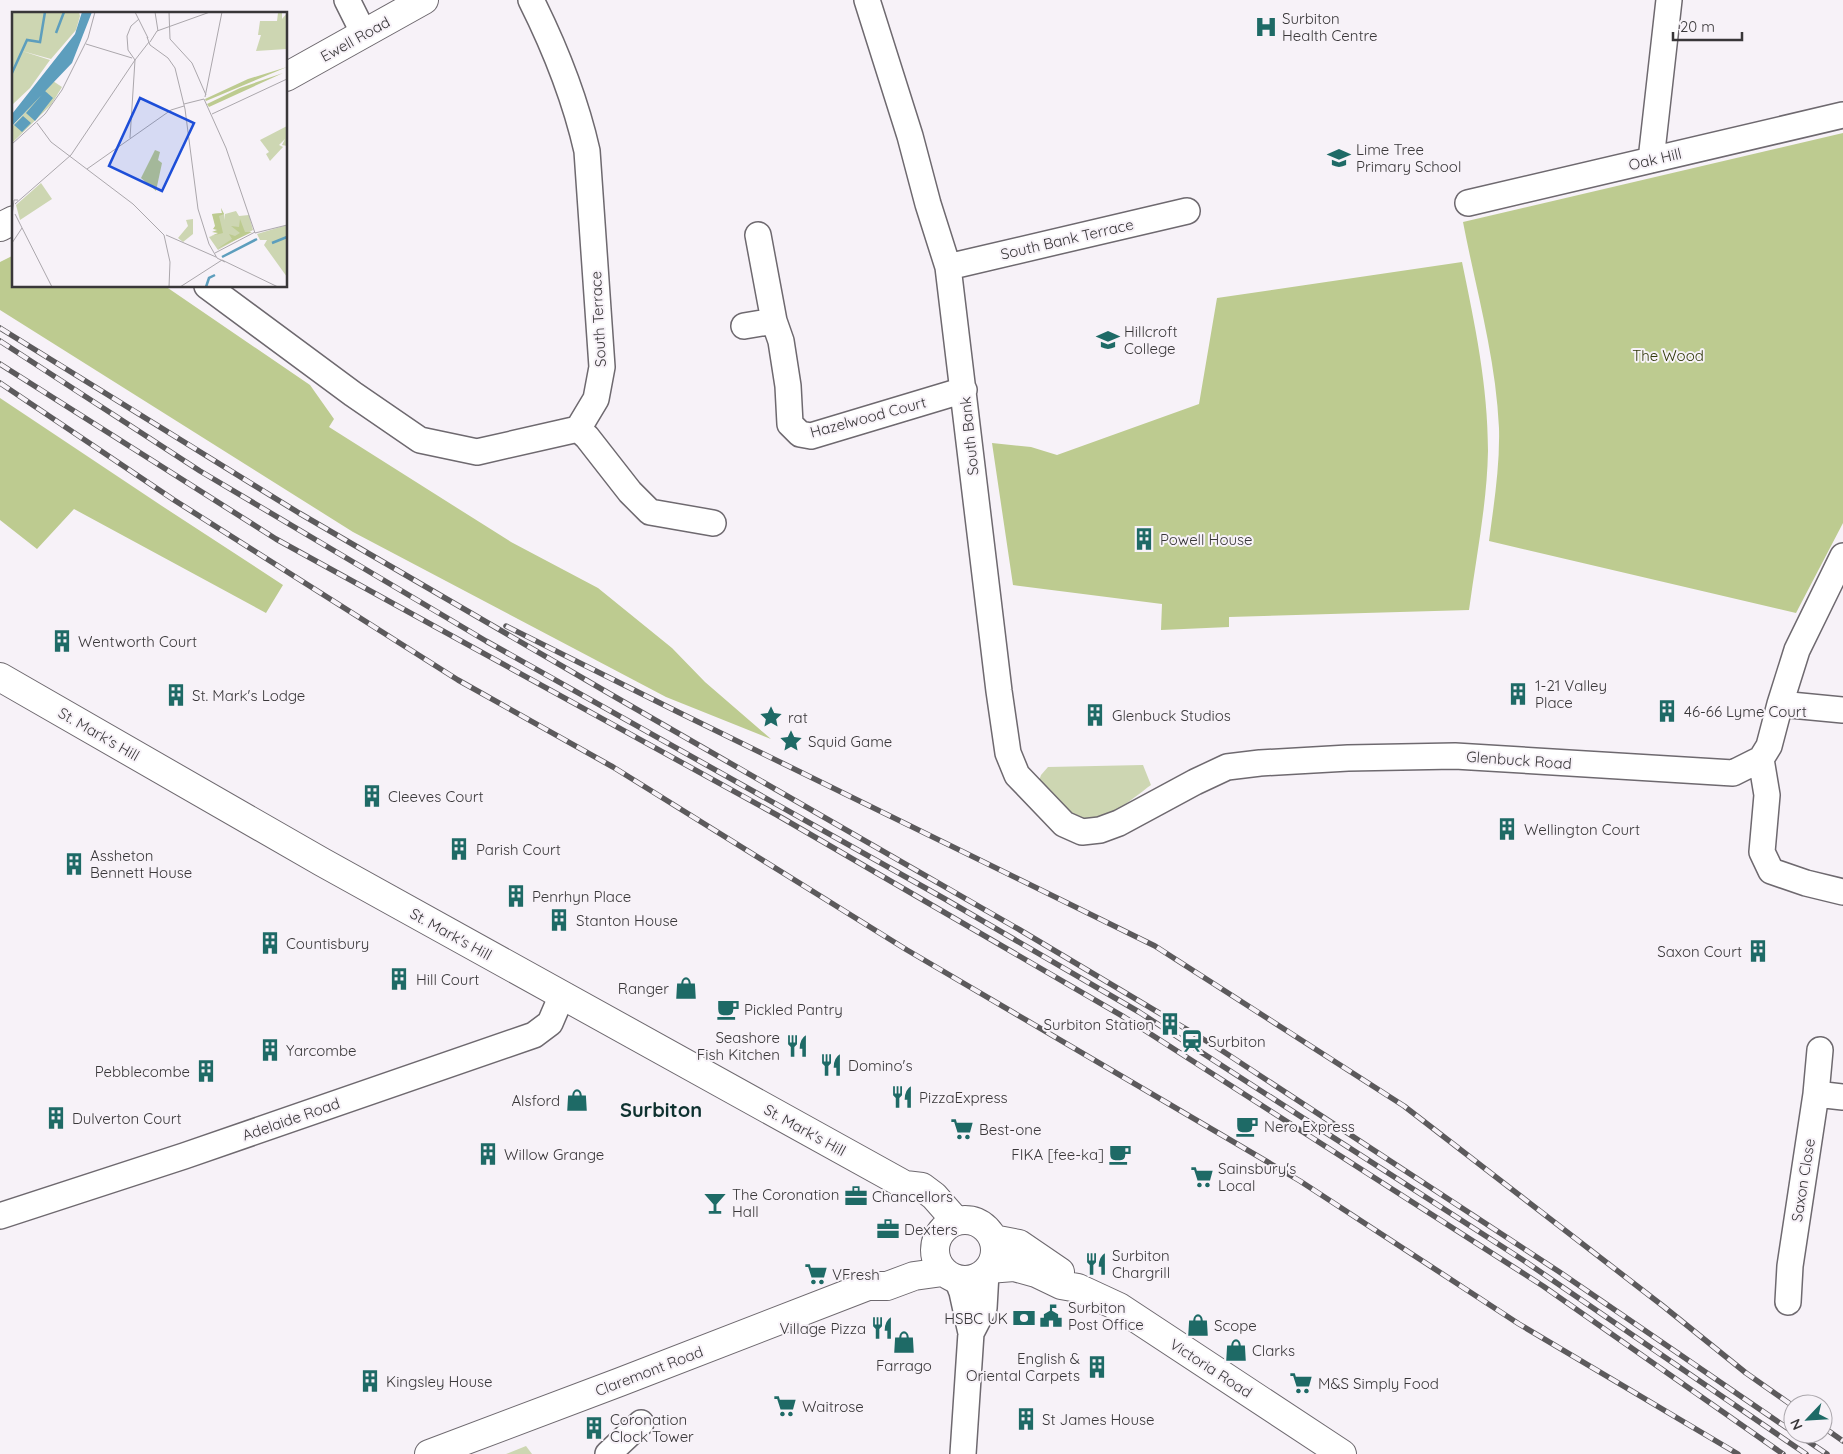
<svg xmlns="http://www.w3.org/2000/svg" width="1843" height="1454" font-family="Quicksand,sans-serif">
	<style>
		.green { fill: #cdd6b2 }
		.forest { fill: #bdcb90 }
		.lines { fill: none; stroke-linecap: round; stroke-linejoin: round }
		.minor-casing { stroke: #6e696f; stroke-width: 28 }
		.secondary-casing { stroke: #6e696f; stroke-width: 30 }
		.primary-casing { stroke: #6e696f; stroke-width: 30 }
		.minor { stroke: #fff; stroke-width: 25 }
		.secondary { stroke: #fff; stroke-width: 28 }
		.primary { stroke: #fff; stroke-width: 28 }
		.rail-casing { stroke: #5c5a5c; stroke-width: 5.5 }
		.rail { stroke: #f7f2f8; stroke-width: 4; stroke-dasharray: 11; stroke-linecap: butt }
		.labels { text-anchor: middle; dominant-baseline: central; stroke-width: 4; stroke-linejoin: round; paint-order: stroke }
		.poi-label { font-size: 15px; fill: #393739; stroke: #f7f2f8; text-anchor: start }
		.street-label { font-size: 15px; fill: #393739; stroke: #f7f2f8 }
		.park-label { font-size: 15px; fill: #30380a; stroke: #f7f2f8 }
		.district-label { font-size: 20px; font-weight: bold; fill: #0f3230; stroke: #f7f2f8 }
		.inset-river { fill: none; stroke: #5d9ebd; stroke-width: 2.5 }
		.inset-road { fill: none; stroke: #aba7ac; stroke-width: 1 }
		.view { fill: #1d4ed8; fill-opacity: 0.15; stroke: #1d4ed8; stroke-width: 2.5 }
		.inset-edge { fill: none; stroke: #393739; stroke-width: 2.5 }
	</style>
	<rect width="100%" height="100%" fill="#f7f2f8"/>
	<path class="green" d="M1143 765 1151 785C1130 800 1098 831 1070 815 1062 810 1046 789 1039 781L1041 775 1048 767Z
		M526 1446 532 1454H506Z"/>
	<path class="forest" d="M1843 133V523L1796 613 1489 541C1494 503 1500 466 1499 428 1496 358 1476 290 1463 222Z
		M14 255V286H165L310 385 334 419 329 427 511 542 598 588 672 648 705 682 771 739 666 697 353 532 0 310V262Z
		M1462 262C1475 325 1488 386 1488 451 1487 504 1476 558 1469 610L1229 617V627L1161 630 1162 604 1013 585 992 443 1031 447 1057 455 1199 404 1217 298Z
		M0 398 162 506 283 585 266 613 74 509 37 549 0 520Z"/>
	<g class="lines">
		<defs>
			<path id="minor" d="M347 0 364 34
				M867 0 910 136 928 204 948 267 999 691 1008 753 1017 775 1064 824 1082 832 1100 830 1119 823 1195 782 1227 767 1260 763 1348 758 1455 756 1733 773 1761 759 1767 795 1762 852 1771 871 1806 883 1843 892
				M1651 160 1669 0
				M1468 203 1843 115
				M758 235 774 321 781 341 788 386 790 424 800 434 811 436 964 390
				M948 267 1187 211
				M207 286 353 394 420 440 477 452 578 429 596 399 602 367 587 151C575 98 555 48 531 0
				M744 326 774 321
				M578 429 587 437 630 492 650 512 713 523
				M1780 704 1843 710
				M1761 759 1769 746 1780 704 1797 650 1843 556
				M1816 1094 1820 1050
				M0 1216 184 1156 534 1035 550 1023 562 995
				M957 1279 962 1292 971 1333 963 1454
				M1788 1302 1790 1266 1816 1094 1843 1097
				M971 1333 984 1308 986 1273
				M608 1454 641 1423"/>
			<path id="secondary" d="M0 677 322 862 905 1185 922 1187 934 1196 956 1221
				M935 1250a30 30 0 1 1 60 0a30 30 0 1 1-60 0Z
				M993 1239 1019 1244 1060 1272
				M988 1269 1014 1267 1036 1273 1061 1285 1078 1288 1119 1307 1342 1454
				M429 1454 620 1382 868 1286H887L914 1276 943 1272"/>
			<path id="primary" d="M286 77 424 0
				M0 227 14 220"/>
		</defs>
		<use href="#minor" class="minor-casing"/>
		<use href="#secondary" class="secondary-casing"/>
		<use href="#primary" class="primary-casing"/>
		<use href="#minor" class="minor"/>
		<use href="#secondary" class="secondary"/>
		<use href="#primary" class="primary"/>
		<defs>
			<path id="rail" d="M0 328 299 513 617 698 1020 930 1218 1048 1558 1271 1793 1432
				M0 341 200 471 486 641 945 899 1139 1012 1526 1262 1806 1454
				M0 364 276 539 777 815 1124 1017 1543 1286 1783 1454
				M0 383 174 500 458 680 613 767 907 950 1300 1181 1519 1324 1738 1454
				M506 626 678 712 1155 946 1404 1106 1663 1306 1746 1373 1793 1406
				M1823 1427 1843 1441
				M1797 1434 1827 1454"/>
		</defs>
		<use href="#rail" class="rail-casing"/>
		<use href="#rail" class="rail"/>
	</g>
	<defs>
		<symbol id="hospital-bare" viewBox="-9 -9 18 18"><path d="M-5-5h3v3.5h4V-5h3V5h-3V1.5h-4V5h-3Z" fill="#1e6a66" stroke="#f7f2f8" stroke-width="2.5" paint-order="stroke"/></symbol>
		<symbol id="school-bare" viewBox="-9 -9 18 18"><path d="M0-5L7-2L0 1L-7-2ZM-4 1L0 2.5L4 1V4Q0 6-4 4Z" fill="#1e6a66" stroke="#f7f2f8" stroke-width="2.5" paint-order="stroke"/></symbol>
		<symbol id="university-bare" viewBox="-9 -9 18 18"><path d="M0-5L7-2L0 1L-7-2ZM-4 1L0 2.5L4 1V4Q0 6-4 4Z" fill="#1e6a66" stroke="#f7f2f8" stroke-width="2.5" paint-order="stroke"/></symbol>
		<symbol id="building-bare" viewBox="-9 -9 18 18"><path d="M-4-6H4V6H1V3H-1V6H-4ZM-2.5-4.3h1.7v1.8h-1.7ZM.8-4.3h1.7v1.8H.8ZM-2.5-1h1.7V.8h-1.7ZM.8-1h1.7V.8H.8Z" fill="#1e6a66" stroke="#f7f2f8" stroke-width="2.5" paint-order="stroke"/></symbol>
		<symbol id="sight-bare" viewBox="-9 -9 18 18"><path d="M0-6L1.8-2.2L6-1.7L2.9 1.2L3.7 5.4L0 3.3L-3.7 5.4L-2.9 1.2L-6-1.7L-1.8-2.2Z" fill="#1e6a66" stroke="#f7f2f8" stroke-width="2.5" paint-order="stroke"/></symbol>
		<symbol id="shop-bare" viewBox="-9 -9 18 18"><path d="M-5-2.5h2.3a2.7 3.5 0 0 1 5.4 0H5L5.5 6h-11ZM-1.5-2.5h3a1.5 2.3 0 0 0-3 0Z" fill="#1e6a66" stroke="#f7f2f8" stroke-width="2.5" paint-order="stroke"/></symbol>
		<symbol id="cafe-bare" viewBox="-9 -9 18 18"><path d="M-5.5-4.5H6V0H3Q3 3.5 0 3.5H-2.5Q-5.5 3.5-5.5 0ZM3-3.2v2h1.7v-2ZM-6 4.5H4V6H-6Z" fill="#1e6a66" stroke="#f7f2f8" stroke-width="2.5" paint-order="stroke"/></symbol>
		<symbol id="station-bare" viewBox="-9 -9 18 18"><path d="M-3-6H3Q5-6 5-4V2Q5 4 3 4L4.5 6H3L1.5 4h-3L-3 6H-4.5L-3 4Q-5 4-5 2V-4Q-5-6-3-6ZM-3.5-4v3h7v-3ZM-3.5 1v1.5H-2V1ZM2 1v1.5H3.5V1Z" fill="#1e6a66" stroke="#f7f2f8" stroke-width="2.5" paint-order="stroke"/></symbol>
		<symbol id="restaurant-bare" viewBox="-9 -9 18 18"><path d="M-5-6h1v4h1v-4h1v4h1v-4h1v5L-1.5 .5V6h-2V.5L-5-1ZM5-6V6H3V1.5H1.5Q1.5-4 5-6Z" fill="#1e6a66" stroke="#f7f2f8" stroke-width="2.5" paint-order="stroke"/></symbol>
		<symbol id="supermarket-bare" viewBox="-9 -9 18 18"><path d="M-6-5.5h2.5l.6 2H6L4.5 2H-2.5L-4.4-4H-6ZM-1.5 3.2a1.3 1.3 0 1 0 .1 0ZM3 3.2a1.3 1.3 0 1 0 .1 0Z" fill="#1e6a66" stroke="#f7f2f8" stroke-width="2.5" paint-order="stroke"/></symbol>
		<symbol id="office-bare" viewBox="-9 -9 18 18"><path d="M-6-3h4V-5.5h4V-3h4V5H-6ZM-1-4.5V-3h2v-1.5ZM-6 0V1H6V0Z" fill="#1e6a66" stroke="#f7f2f8" stroke-width="2.5" paint-order="stroke"/></symbol>
		<symbol id="bar-bare" viewBox="-9 -9 18 18"><path d="M-6-5H6L.8 .8V4.5H3.5V6h-7V4.5H-.8V.8Z" fill="#1e6a66" stroke="#f7f2f8" stroke-width="2.5" paint-order="stroke"/></symbol>
		<symbol id="civic-bare" viewBox="-9 -9 18 18"><path d="M-.6-6.5H3V-4.5H.6V-3L4-1V1h2V6H-6V1h2V-1L-.6-3ZM-1.2 2.5V6h2.4V2.5Z" fill="#1e6a66" stroke="#f7f2f8" stroke-width="2.5" paint-order="stroke"/></symbol>
		<symbol id="bank-bare" viewBox="-9 -9 18 18"><path d="M-6-4H6V4H-6ZM0-2.3a2.3 2.3 0 1 0 0 4.6a2.3 2.3 0 1 0 0-4.6Z" fill="#1e6a66" stroke="#f7f2f8" stroke-width="2.5" paint-order="stroke"/></symbol>
	</defs>
	<g fill-rule="evenodd">
		<use href="#hospital-bare" x="1250" y="11" width="32" height="32"/>
		<use href="#school-bare" x="1323" y="142" width="32" height="32"/>
		<use href="#university-bare" x="1092" y="324" width="32" height="32"/>
		<use href="#building-bare" x="1128" y="523" width="32" height="32"/>
		<use href="#building-bare" x="46" y="625" width="32" height="32"/>
		<use href="#building-bare" x="1502" y="678" width="32" height="32"/>
		<use href="#building-bare" x="160" y="679" width="32" height="32"/>
		<use href="#building-bare" x="1651" y="695" width="32" height="32"/>
		<use href="#building-bare" x="1079" y="699" width="32" height="32"/>
		<use href="#sight-bare" x="755" y="701" width="32" height="32"/>
		<use href="#sight-bare" x="775" y="725" width="32" height="32"/>
		<use href="#building-bare" x="356" y="780" width="32" height="32"/>
		<use href="#building-bare" x="1491" y="813" width="32" height="32"/>
		<use href="#building-bare" x="443" y="833" width="32" height="32"/>
		<use href="#building-bare" x="58" y="848" width="32" height="32"/>
		<use href="#building-bare" x="500" y="880" width="32" height="32"/>
		<use href="#building-bare" x="543" y="904" width="32" height="32"/>
		<use href="#building-bare" x="254" y="927" width="32" height="32"/>
		<use href="#building-bare" x="1742" y="935" width="32" height="32"/>
		<use href="#building-bare" x="383" y="963" width="32" height="32"/>
		<use href="#shop-bare" x="670" y="972" width="32" height="32"/>
		<use href="#cafe-bare" x="712" y="993" width="32" height="32"/>
		<use href="#building-bare" x="1154" y="1008" width="32" height="32"/>
		<use href="#station-bare" x="1176" y="1025" width="32" height="32"/>
		<use href="#restaurant-bare" x="781" y="1030" width="32" height="32"/>
		<use href="#building-bare" x="254" y="1034" width="32" height="32"/>
		<use href="#restaurant-bare" x="815" y="1049" width="32" height="32"/>
		<use href="#building-bare" x="190" y="1055" width="32" height="32"/>
		<use href="#restaurant-bare" x="886" y="1081" width="32" height="32"/>
		<use href="#shop-bare" x="561" y="1084" width="32" height="32"/>
		<use href="#building-bare" x="40" y="1102" width="32" height="32"/>
		<use href="#cafe-bare" x="1231" y="1110" width="32" height="32"/>
		<use href="#supermarket-bare" x="946" y="1113" width="32" height="32"/>
		<use href="#building-bare" x="472" y="1138" width="32" height="32"/>
		<use href="#cafe-bare" x="1104" y="1138" width="32" height="32"/>
		<use href="#supermarket-bare" x="1186" y="1161" width="32" height="32"/>
		<use href="#office-bare" x="840" y="1180" width="32" height="32"/>
		<use href="#bar-bare" x="699" y="1187" width="32" height="32"/>
		<use href="#office-bare" x="872" y="1213" width="32" height="32"/>
		<use href="#restaurant-bare" x="1080" y="1248" width="32" height="32"/>
		<use href="#supermarket-bare" x="800" y="1258" width="32" height="32"/>
		<use href="#civic-bare" x="1035" y="1300" width="32" height="32"/>
		<use href="#bank-bare" x="1008" y="1302" width="32" height="32"/>
		<use href="#shop-bare" x="1182" y="1309" width="32" height="32"/>
		<use href="#restaurant-bare" x="866" y="1312" width="32" height="32"/>
		<use href="#shop-bare" x="888" y="1326" width="32" height="32"/>
		<use href="#shop-bare" x="1220" y="1334" width="32" height="32"/>
		<use href="#building-bare" x="1081" y="1351" width="32" height="32"/>
		<use href="#building-bare" x="354" y="1365" width="32" height="32"/>
		<use href="#supermarket-bare" x="1285" y="1367" width="32" height="32"/>
		<use href="#supermarket-bare" x="769" y="1390" width="32" height="32"/>
		<use href="#building-bare" x="1010" y="1403" width="32" height="32"/>
		<use href="#building-bare" x="578" y="1412" width="32" height="32"/>
	</g>
	<g class="labels">
		<g class="poi-label">
			<text x="1282" y="18">Surbiton<tspan x="1282" dy="17">Health Centre</tspan></text>
			<text x="1356" y="149">Lime Tree<tspan x="1356" dy="17">Primary School</tspan></text>
			<text x="1124" y="331">Hillcroft<tspan x="1124" dy="17">College</tspan></text>
			<text x="1160" y="539">Powell House</text>
			<text x="78" y="641">Wentworth Court</text>
			<text x="1535" y="685">1-21 Valley<tspan x="1535" dy="17">Place</tspan></text>
			<text x="192" y="695">St. Mark's Lodge</text>
			<text x="1684" y="711">46-66 Lyme Court</text>
			<text x="1112" y="715">Glenbuck Studios</text>
			<text x="788" y="717">rat</text>
			<text x="808" y="741">Squid Game</text>
			<text x="388" y="796">Cleeves Court</text>
			<text x="1524" y="829">Wellington Court</text>
			<text x="476" y="849">Parish Court</text>
			<text x="90" y="855">Assheton<tspan x="90" dy="17">Bennett House</tspan></text>
			<text x="532" y="896">Penrhyn Place</text>
			<text x="576" y="920">Stanton House</text>
			<text x="286" y="943">Countisbury</text>
			<text x="1742" y="951" text-anchor="end">Saxon Court</text>
			<text x="416" y="979">Hill Court</text>
			<text x="669" y="988" text-anchor="end">Ranger</text>
			<text x="744" y="1009">Pickled Pantry</text>
			<text x="1154" y="1024" text-anchor="end">Surbiton Station</text>
			<text x="780" y="1037" text-anchor="end">Seashore<tspan x="780" dy="17">Fish Kitchen</tspan></text>
			<text x="1208" y="1041">Surbiton</text>
			<text x="286" y="1050">Yarcombe</text>
			<text x="848" y="1065">Domino's</text>
			<text x="190" y="1071" text-anchor="end">Pebblecombe</text>
			<text x="919" y="1097">PizzaExpress</text>
			<text x="560" y="1100" text-anchor="end">Alsford</text>
			<text x="72" y="1118">Dulverton Court</text>
			<text x="1264" y="1126">Nero Express</text>
			<text x="979" y="1129">Best-one</text>
			<text x="504" y="1154">Willow Grange</text>
			<text x="1104" y="1154" text-anchor="end">FIKA [fee-ka]</text>
			<text x="1218" y="1168">Sainsbury's<tspan x="1218" dy="17">Local</tspan></text>
			<text x="732" y="1194">The Coronation<tspan x="732" dy="17">Hall</tspan></text>
			<text x="872" y="1196">Chancellors</text>
			<text x="904" y="1229">Dexters</text>
			<text x="1112" y="1255">Surbiton<tspan x="1112" dy="17">Chargrill</tspan></text>
			<text x="832" y="1274">VFresh</text>
			<text x="1068" y="1307">Surbiton<tspan x="1068" dy="17">Post Office</tspan></text>
			<text x="1008" y="1318" text-anchor="end">HSBC UK</text>
			<text x="1214" y="1325">Scope</text>
			<text x="866" y="1328" text-anchor="end">Village Pizza</text>
			<text x="1252" y="1350">Clarks</text>
			<text x="1080" y="1358" text-anchor="end">English &amp;<tspan x="1080" dy="17">Oriental Carpets</tspan></text>
			<text x="904" y="1365" text-anchor="middle">Farrago</text>
			<text x="386" y="1381">Kingsley House</text>
			<text x="1318" y="1383">M&amp;S Simply Food</text>
			<text x="802" y="1406">Waitrose</text>
			<text x="610" y="1419">Coronation<tspan x="610" dy="17">Clock Tower</tspan></text>
			<text x="1042" y="1419">St James House</text>
		</g>
		<g class="street-label">
			<text transform="translate(355 39) rotate(-29)">Ewell Road</text>
			<text transform="translate(1655 159) rotate(-13)">Oak Hill</text>
			<text transform="translate(1067 239) rotate(-13)">South Bank Terrace</text>
			<text transform="translate(598 319) rotate(-93)">South Terrace</text>
			<text transform="translate(868 417) rotate(-15)">Hazelwood Court</text>
			<text transform="translate(969 436) rotate(-96)">South Bank</text>
			<text transform="translate(99 734) rotate(30)">St. Mark's Hill</text>
			<text transform="translate(1519 760) rotate(4)">Glenbuck Road</text>
			<text transform="translate(451 934) rotate(29)">St. Mark's Hill</text>
			<text transform="translate(291 1119) rotate(-19)">Adelaide Road</text>
			<text transform="translate(805 1130) rotate(29)">St. Mark's Hill</text>
			<text transform="translate(1803 1180) rotate(-81)">Saxon Close</text>
			<text transform="translate(1211 1368) rotate(33)">Victoria Road</text>
			<text transform="translate(649 1371) rotate(-21)">Claremont Road</text>
		</g>
		<g class="park-label">
			<text x="1668" y="355">The Wood</text>
		</g>
		<g class="district-label">
			<text x="661" y="1109">Surbiton</text>
		</g>
	</g>
	<g transform="translate(12 12)">
		<rect width="275" height="275" fill="#f7f2f8"/>
		<path d="M0 0H67L68 4 64 18 39 47 10 39 38 48 18 76 0 93ZM266 1H270V7L275 1V37L244 39 249 23H246L248 9H265ZM41 69 50 75 39 93 0 131V115ZM275 114V134L270 133 273 127 267 133 271 135 258 149 254 142 257 140 248 128ZM29 171 40 187 8 208 4 193ZM209 196 212 202V208L213 202 224 199 227 204 237 203 241 218 206 238 197 225 208 221 200 202 210 201ZM181 207V222L171 230 166 226 176 214 174 208ZM275 213V265L252 233 255 228H248L245 222Z" fill="#cdd6b2"/>
		<path d="M275 55 194 89 193 87 236 67ZM271 61 197 95 195 92 228 76ZM143 138 148 140 146 148 150 151 144 179 129 166ZM209 196 212 202 207 204 211 221 199 224 206 221 200 220 205 218 201 217 203 214 200 202 210 201ZM228 207 233 220H240L205 237 220 227 217 222 223 224 228 221 219 214 227 215Z" fill="#bdcb90"/>
		<path d="M70 0H80L60 51 0 114V102L63 22ZM33 79 41 86 23 109 14 101ZM11 104 19 111 10 120 2 113Z" fill="#5d9ebd"/>
		<path class="inset-river" d="M44 21 52 0M0 61 15 28 28 30 33 0M260 231 275 225M210 245 245 227M194 275 197 266 203 263"/>
		<path class="inset-road" d="M123 0 136 26M143 0 146 19M157 0 158 27 180 51 194 83M135 25 138 33 156 46 163 56 173 97 186 197 197 232 205 246 213 250M138 30 145 19 198 0M74 32 120 46M193 85 210 0M192 87 214 136 243 221 275 213M172 92 192 87M200 102 275 67M25 111 39 130 121 192 152 223 158 250 157 275M118 126 123 48 137 30M0 132 33 102 50 78 76 26 83 0M75 157 159 98 172 94M3 192 59 143 123 48 116 38 115 24 119 14 127 7M3 202 40 275M0 204 2 188H6M154 223 204 245M0 231 10 216M203 241 243 220M210 248 266 275M168 275 210 248"/>
		<path class="view" d="M128 86 182 111 150 179 97 154Z"/>
		<rect width="275" height="275" class="inset-edge"/>
	</g>
	<g transform="translate(1808 1419) rotate(245)"><circle r="24" fill="#f7f2f8" stroke="#aba7ac"/>
	<path d="M0-4L9 19L0 12L-9 19Z" fill="#1e6a66"/>
	<text y="-8" font-size="14" font-weight="bold" text-anchor="middle" fill="#393739">N</text>
	</g>
	<path d="M1673 32v8h69v-8" fill="none" stroke="#393739" stroke-width="2.5"/>
	<text x="1680" y="32" font-size="15" fill="#393739" stroke="#f7f2f8" stroke-width="4" paint-order="stroke">20 m</text>
</svg>
